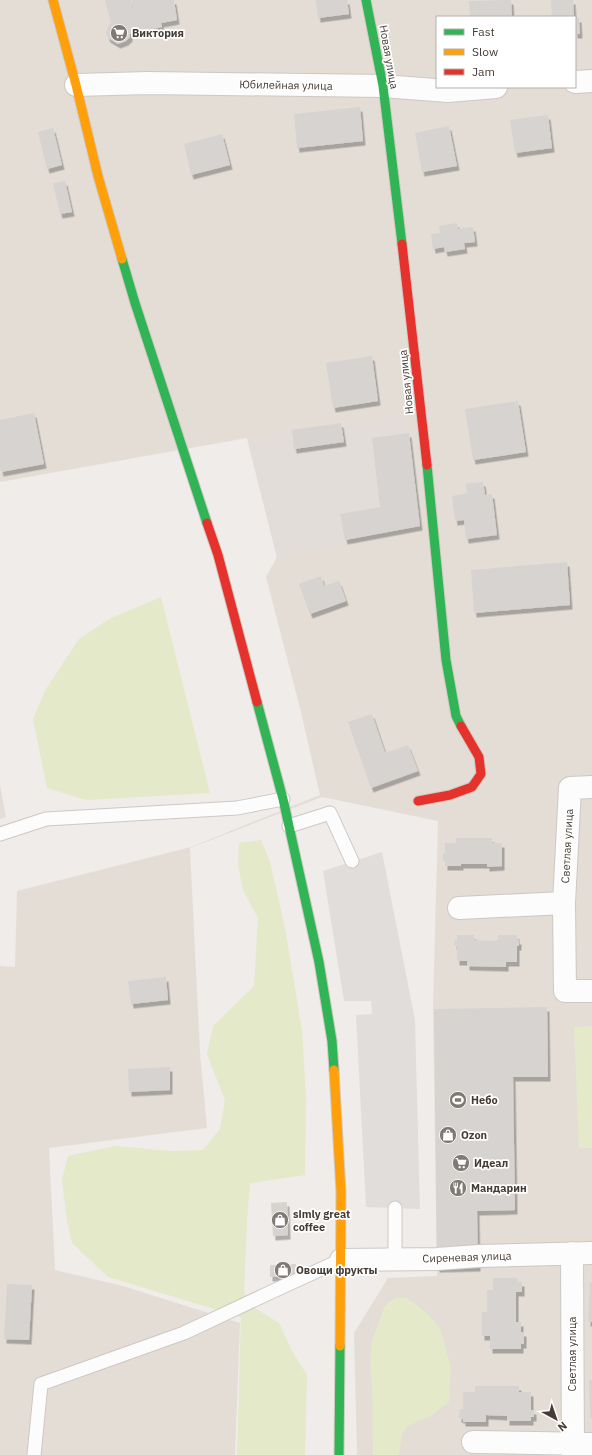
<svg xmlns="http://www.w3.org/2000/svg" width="592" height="1455" font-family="'IBM Plex Sans',sans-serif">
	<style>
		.residential { fill: #e3ddd6; fill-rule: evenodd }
		.industrial { fill: #e3ddda }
		.green { fill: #e3e9c9 }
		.parking { fill: #e1ddda }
		.building { fill: #d7d3d0; filter: url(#shadow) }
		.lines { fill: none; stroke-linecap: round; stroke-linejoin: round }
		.lane-casing { stroke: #ccc8c5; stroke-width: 15 }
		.street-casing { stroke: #ccc8c5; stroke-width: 24 }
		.fast-casing { stroke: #d0c9c1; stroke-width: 11 }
		.slow-casing { stroke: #d0c9c1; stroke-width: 11 }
		.jam-casing { stroke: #d0c9c1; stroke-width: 11 }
		.lane { stroke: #fdfcfc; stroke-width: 13 }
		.street { stroke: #fdfcfc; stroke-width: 22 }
		.fast { stroke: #30b455; stroke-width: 9 }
		.slow { stroke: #ff9f0a; stroke-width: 9 }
		.jam { stroke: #e5322d; stroke-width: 9 }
		.labels { text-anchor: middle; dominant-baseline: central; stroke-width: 3.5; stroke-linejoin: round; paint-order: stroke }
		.poi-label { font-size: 11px; font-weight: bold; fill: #453c35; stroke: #fff; text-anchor: start }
		.street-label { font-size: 11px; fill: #453c35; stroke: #fff }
	</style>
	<defs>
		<filter id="shadow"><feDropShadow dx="2.5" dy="4.5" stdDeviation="0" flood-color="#0004"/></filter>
	</defs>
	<rect width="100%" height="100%" fill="#efece9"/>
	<path class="residential" d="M0 0H592V1455H357L354 1333 388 1278 437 1276 433 1007 438 821 322 797 190 848 200 1053 207 1128 49 1148 55 1270 123 1286 240 1323 235 1455H0V966L15 967 17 891 191 847 320 795 300 708 266 577 277 557 247 438 0 482ZM437 17H575V87H437Z
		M0 785 6 817 0 819Z"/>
	<path class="industrial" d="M402 417 409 433 420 526 277 558 247 438 341 423Z"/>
	<path class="green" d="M161 597 210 793 86 800 47 788 33 719 46 689 79 639 109 619Z
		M261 840 270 862 285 928 302 1031 306 1097 305 1175 250 1183 247 1221 244 1290 247 1303 279 1323 292 1351 307 1375 305 1455H237L241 1317 108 1277 72 1243 67 1221 62 1180 68 1156 115 1146 171 1151 203 1150 220 1129 225 1100 207 1054 213 1026 254 986 258 918 243 890 238 865 239 843Z
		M592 1026V1148H579L574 1027Z
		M397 1297 407 1298 427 1313 440 1328 451 1367 449 1402 429 1417 418 1421 406 1428 402 1435 399 1455H373L372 1393 370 1360 372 1341 384 1308 389 1302Z"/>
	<path class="parking" d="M382 852 415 1020 420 1209 366 1207 356 1015 372 1014 371 1001H344L323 871Z"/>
	<path class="building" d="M105 0H131L133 10 132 0H174L177 20 161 23 162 27 130 34V37L126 41 118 44 108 38 106 33 108 27 111 22Z
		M316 0H347L349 14 318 18Z
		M511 0 512 17H470L469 1Z
		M551 0H573L574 17H552Z
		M575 18H579L580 34H575Z
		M360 107 363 141 297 148 294 114Z
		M548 115 552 148 515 153 510 120Z
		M449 126 457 166 422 172 415 133Z
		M53 128 62 165 47 169 38 132Z
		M222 134 230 165 191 175 184 144Z
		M65 181 72 212 60 214 53 183Z
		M457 223 458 229 473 227 475 242 464 243 465 249 445 252 444 247 433 249 431 234 440 233 439 226Z
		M372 356 378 401 333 408 326 363Z
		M518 401 526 452 473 460 465 409Z
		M34 413 44 464 1 472 0 467V420Z
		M341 423 344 442 294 449 292 430Z
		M409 433 420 526 345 540 340 514 380 507 372 438Z
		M483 482 485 495 492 494 497 535 466 539 464 520 455 521 452 496 467 493 466 484Z
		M567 562 570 605 474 613 471 570Z
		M321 576 324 586 339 581 346 601 310 614 299 584Z
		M372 714 385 753 408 745 418 771 371 788 348 722Z
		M456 838H492V843H502V866L487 867V864H461V866H445V861H443V854L445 853V843H456Z
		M457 935H474V940L492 941 498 940V935H517V940H519V946H517V962H506V967L467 966V961H457V945H454L455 940H457Z
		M166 977 168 1000 131 1004 128 981Z
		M547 1007 548 1077H513L515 1210 477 1211 478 1267 437 1268 434 1009Z
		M170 1067V1090L129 1092 128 1069Z
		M287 1202 288 1235 273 1236 271 1203Z
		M296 1264 297 1276 270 1277V1265Z
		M493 1278H518V1282H522V1292H516V1322H521V1332H524V1344H521V1349H490V1336H482V1312H487V1290H493Z
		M590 1282H592V1322H588Z
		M7 1284 32 1285 29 1340 4 1339Z
		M589 1380H592V1418H590Z
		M475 1386H519V1392H531V1410H534V1417H531V1421H507V1416L486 1415V1422H463V1419L459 1418 460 1409H463V1392H475Z"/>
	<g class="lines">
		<defs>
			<path id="lane" d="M289 826 330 813 352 861
				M0 834 46 819 237 808 283 799
				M395 1259V1208
				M34 1455 41 1384 184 1333 269 1293 341 1260"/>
			<path id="street" d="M575 82 592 81
				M76 85 148 83 383 86 448 91 496 87
				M592 787 570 788 564 903 565 991H592
				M459 908 564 903
				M572 1253 573 1455
				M341 1260 437 1259 479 1256 592 1253
				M473 1442 592 1444"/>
			<path id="fast" d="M366 0 383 86 402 244
				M122 259 135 303 207 523
				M427 465 446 660 456 716 461 726
				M257 702 283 799 319 962 332 1041 334 1070
				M339 1455 340 1346"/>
			<path id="slow" d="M53 0 76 85 98 176 122 259
				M334 1070 341 1192 340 1346"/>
			<path id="jam" d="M402 244 427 465
				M207 523 218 555 257 702
				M418 801 450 795 472 787 481 774 479 757 461 726"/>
		</defs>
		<use href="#lane" class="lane-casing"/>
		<use href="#street" class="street-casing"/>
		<use href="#fast" class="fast-casing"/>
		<use href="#slow" class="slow-casing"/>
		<use href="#jam" class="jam-casing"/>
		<use href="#lane" class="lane"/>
		<use href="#street" class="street"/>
		<use href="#fast" class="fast"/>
		<use href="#slow" class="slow"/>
		<use href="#jam" class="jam"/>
	</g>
	<defs>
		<symbol id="supermarket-disc" viewBox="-11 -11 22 22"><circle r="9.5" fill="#807a74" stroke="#fff"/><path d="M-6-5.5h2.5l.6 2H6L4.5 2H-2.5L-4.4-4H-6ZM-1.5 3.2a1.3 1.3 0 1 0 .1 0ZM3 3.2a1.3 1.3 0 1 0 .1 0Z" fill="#fff"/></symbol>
		<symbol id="stadium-disc" viewBox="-11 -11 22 22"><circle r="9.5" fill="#807a74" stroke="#fff"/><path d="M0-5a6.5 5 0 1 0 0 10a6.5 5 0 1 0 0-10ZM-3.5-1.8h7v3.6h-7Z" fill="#fff"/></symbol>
		<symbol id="shop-disc" viewBox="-11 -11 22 22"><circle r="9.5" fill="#807a74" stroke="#fff"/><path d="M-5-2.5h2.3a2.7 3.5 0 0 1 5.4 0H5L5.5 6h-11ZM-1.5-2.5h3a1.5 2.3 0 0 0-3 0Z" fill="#fff"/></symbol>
		<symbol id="restaurant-disc" viewBox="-11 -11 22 22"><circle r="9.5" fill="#807a74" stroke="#fff"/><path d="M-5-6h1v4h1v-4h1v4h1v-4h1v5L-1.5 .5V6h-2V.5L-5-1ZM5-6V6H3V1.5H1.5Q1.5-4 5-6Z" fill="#fff"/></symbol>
	</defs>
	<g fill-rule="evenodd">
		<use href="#supermarket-disc" x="109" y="23" width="20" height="20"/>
		<use href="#stadium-disc" x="448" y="1090" width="20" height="20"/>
		<use href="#shop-disc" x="438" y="1125" width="20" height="20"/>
		<use href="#supermarket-disc" x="451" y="1153" width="20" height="20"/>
		<use href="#restaurant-disc" x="448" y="1178" width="20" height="20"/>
		<use href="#shop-disc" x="270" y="1210" width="20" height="20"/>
		<use href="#shop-disc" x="273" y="1260" width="20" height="20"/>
	</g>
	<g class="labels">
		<g class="poi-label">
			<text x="132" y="33">Виктория</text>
			<text x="471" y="1100">Небо</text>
			<text x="461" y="1135">Ozon</text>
			<text x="474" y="1163">Идеал</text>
			<text x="471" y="1188">Мандарин</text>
			<text x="293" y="1214">simly great<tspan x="293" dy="13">coffee</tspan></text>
			<text x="296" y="1270">Овощи фрукты</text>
		</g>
		<g class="street-label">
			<text transform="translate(389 57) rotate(80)">Новая улица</text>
			<text transform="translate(286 85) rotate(1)">Юбилейная улица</text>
			<text transform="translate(406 382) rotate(-96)">Новая улица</text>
			<text transform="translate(567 846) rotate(-87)">Светлая улица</text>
			<text transform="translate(467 1257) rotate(-2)">Сиреневая улица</text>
			<text transform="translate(572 1354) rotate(-90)">Светлая улица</text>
		</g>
	</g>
	<rect x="436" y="16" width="140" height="72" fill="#ffffff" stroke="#b5b1ae"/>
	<rect x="444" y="29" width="20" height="6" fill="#30b455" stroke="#b5b1ae"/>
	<text x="472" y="36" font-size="12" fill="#453c35">Fast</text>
	<rect x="444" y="49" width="20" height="6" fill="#ff9f0a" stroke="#b5b1ae"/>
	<text x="472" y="56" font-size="12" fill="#453c35">Slow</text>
	<rect x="444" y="69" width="20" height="6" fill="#e5322d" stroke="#b5b1ae"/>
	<text x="472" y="76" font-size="12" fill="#453c35">Jam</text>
	<g transform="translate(556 1419) rotate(140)" stroke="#ffffff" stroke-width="3" paint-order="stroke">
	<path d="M0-3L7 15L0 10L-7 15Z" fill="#453c35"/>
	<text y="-6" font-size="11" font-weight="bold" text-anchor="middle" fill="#453c35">N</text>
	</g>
</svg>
